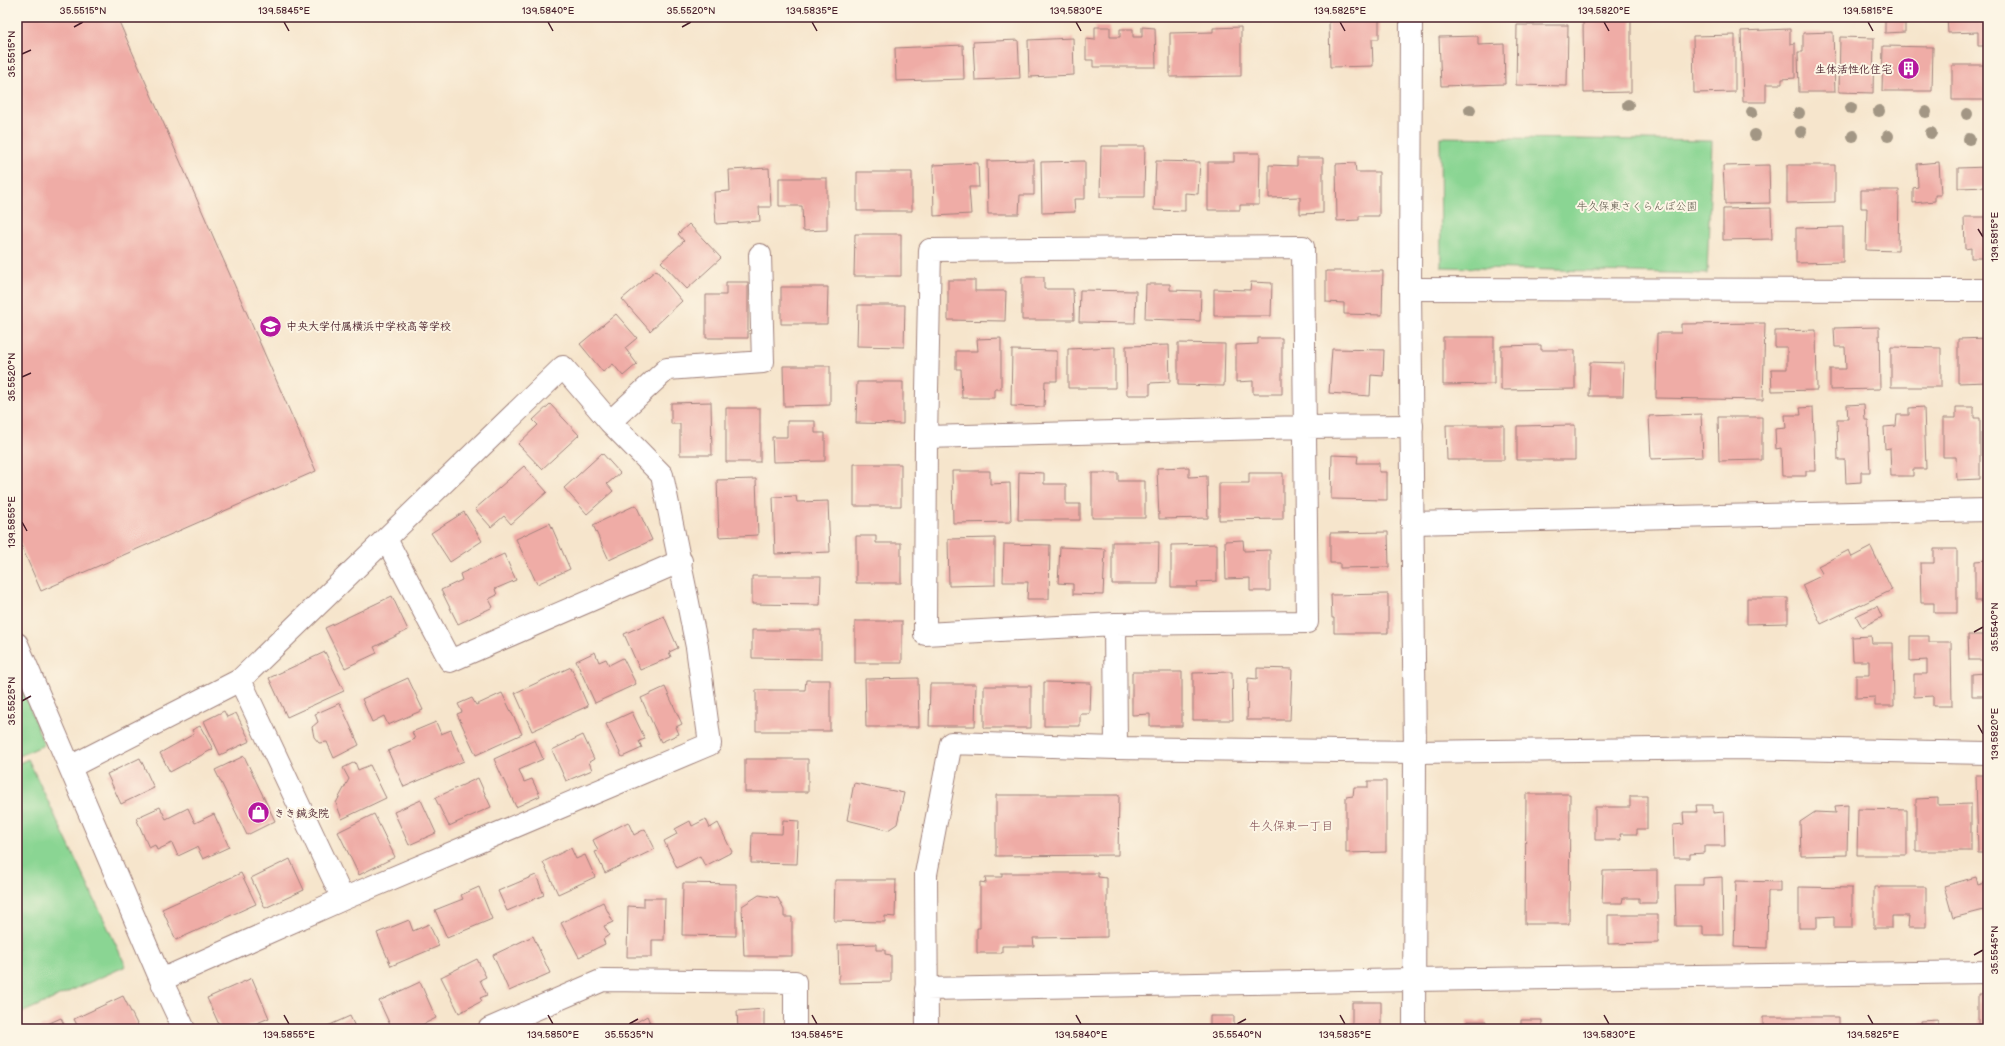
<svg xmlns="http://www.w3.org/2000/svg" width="2005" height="1046" font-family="'Balsamiq Sans','Klee One',sans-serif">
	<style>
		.green { fill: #8ad593; stroke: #6a7a5f }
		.building { fill: #efaca6 }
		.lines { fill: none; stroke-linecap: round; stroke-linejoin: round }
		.minor-casing { stroke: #a0827c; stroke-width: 24 }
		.tertiary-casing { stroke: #a0827c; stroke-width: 24 }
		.minor { stroke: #fff; stroke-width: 22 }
		.tertiary { stroke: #fff; stroke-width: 22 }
		.tree { fill: #a29684 }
		.ticks { fill: none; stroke: #4a1f2b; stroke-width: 1.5 }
		.labels { text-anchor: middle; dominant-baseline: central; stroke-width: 4; stroke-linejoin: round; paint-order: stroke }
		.poi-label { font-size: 11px; font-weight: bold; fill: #4a1f2b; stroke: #fcf5e5; text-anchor: start }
		.park-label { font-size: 11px; fill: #5d564a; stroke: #fcf5e5 }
		.neighbourhood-label { font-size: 12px; fill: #845056; stroke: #fcf5e5 }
		.neatline { fill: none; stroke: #4a1f2b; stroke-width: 1.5 }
		.ticks-label { font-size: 10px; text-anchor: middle; fill: #4a1f2b }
	</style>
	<rect width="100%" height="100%" fill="#fcf5e5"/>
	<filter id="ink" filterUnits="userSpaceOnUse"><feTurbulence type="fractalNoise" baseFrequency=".025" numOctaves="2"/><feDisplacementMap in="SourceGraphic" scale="8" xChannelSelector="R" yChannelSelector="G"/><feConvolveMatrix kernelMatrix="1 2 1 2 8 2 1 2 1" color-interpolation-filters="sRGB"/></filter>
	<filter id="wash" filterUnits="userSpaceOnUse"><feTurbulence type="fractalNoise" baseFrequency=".012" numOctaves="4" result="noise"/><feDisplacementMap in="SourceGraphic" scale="16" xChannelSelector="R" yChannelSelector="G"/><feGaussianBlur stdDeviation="0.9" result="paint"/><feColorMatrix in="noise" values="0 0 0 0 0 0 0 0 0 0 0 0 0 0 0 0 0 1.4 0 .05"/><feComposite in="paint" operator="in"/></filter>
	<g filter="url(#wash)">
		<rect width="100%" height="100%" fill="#f6e5cc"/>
		<path class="green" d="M1440 137 1712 141 1707 274 1441 267Z
			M17 674 44 745 17 757Z
			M28 759 126 966 17 1015V764Z"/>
		<g id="blocks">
			<path class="building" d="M17 17H117L316 471 41 591 17 536Z
				M1885 17H1905V32L1885 33Z
				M1947 17H1987L1988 46H1978V32L1948 33Z
				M1379 19V39H1372L1373 66 1330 67 1329 21Z
				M1583 20H1631V92L1584 93Z
				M1517 25H1568L1567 86 1516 85Z
				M1095 27H1110V37H1120V29H1133V37H1142V27L1155 28 1156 67H1093V60H1086V39L1095 40Z
				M1241 27V76L1170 77V33L1213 32V28Z
				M1790 29V44L1795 43V78L1782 79V84H1766V102H1743L1741 31Z
				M1833 32 1835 92H1799L1798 52H1803V33Z
				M1735 35V92L1694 93 1693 36Z
				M1478 36V45L1504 44 1505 84 1441 86 1439 37Z
				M1840 37 1874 38 1873 93 1839 92Z
				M1073 38 1074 75 1029 77 1028 40Z
				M1018 40 1020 78 975 80 973 42Z
				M963 45 964 79 896 81 895 48Z
				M1883 46 1933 47 1932 91H1882Z
				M1952 65H1988V100H1952Z
				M1101 146H1145L1144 197H1100Z
				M1234 153H1260L1259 205H1240V210H1208V162H1234Z
				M1297 158H1323V213L1300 214V197L1269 198V165L1297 166Z
				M1034 160V195H1020L1019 214H988L987 161Z
				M1085 161V199H1074L1075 212 1042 213 1041 162Z
				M1156 161 1200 162 1198 194 1185 193V211L1154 210Z
				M1939 162 1941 195H1935V201L1913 203V188L1918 187 1917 164Z
				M978 163 979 187H969L971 214 934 216 933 165Z
				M1355 163 1356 172H1379V216H1359V220L1337 221 1336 164Z
				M1769 165 1770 203 1725 204 1723 166Z
				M1787 165H1835V202L1787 203Z
				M1988 167V187L1958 188V168Z
				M769 168 771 207H759L760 221 716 224 714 192 730 191 729 170Z
				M857 172H912V211H857Z
				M779 178H827V230L803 231 802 206H779Z
				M1861 190H1899L1898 251 1866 250 1867 208H1861Z
				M1771 208 1772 239 1723 240V209Z
				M1964 217H1988V258H1971V248L1965 249Z
				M689 224 721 258 687 289 661 262 684 241 678 234Z
				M1843 227V262L1796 263V228Z
				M855 234H901V276H854Z
				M656 270 682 301 650 331 622 299Z
				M1326 271H1383L1382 315 1344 314V303L1326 302Z
				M1022 277H1044V289H1073L1074 320H1022Z
				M948 280H975V291H1006L1005 321 948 320Z
				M726 282H748V338H706V295H726Z
				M1251 282 1272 283 1271 316H1214V289L1250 290Z
				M1146 284H1170V290L1201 291 1200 321 1145 319Z
				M781 287H828L827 324H781Z
				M1080 290 1136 291 1135 323 1079 322Z
				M858 305H905L904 347 857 346Z
				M616 314 637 338 625 348 637 364 623 376 613 364 603 372 580 344Z
				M1765 323 1763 400 1656 398 1657 333H1681V324Z
				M1879 327 1880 389 1830 390V369H1846L1845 347H1835L1834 328Z
				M1816 330 1817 390 1772 391 1771 369H1787V347H1775V331Z
				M1443 337H1494V384L1443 385Z
				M1001 338V389H994V398H962L961 369H956V351H978L977 339Z
				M1258 338H1282V394H1253V381L1236 382V345L1258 344Z
				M1988 338V382L1958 383V339Z
				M1178 343 1225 344 1224 386 1178 385Z
				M1169 345 1170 382 1150 383V395H1127L1126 346Z
				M1541 345V350H1575V389L1501 390V346Z
				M1115 347V388H1068V349Z
				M1891 347 1941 348V387H1891Z
				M1332 349 1384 350 1383 376 1371 375 1370 396 1329 393Z
				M1012 350 1057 351V381H1045L1044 407 1011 406Z
				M1590 362 1624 363 1623 396H1589Z
				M783 366H830V405L784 406Z
				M857 382H903V424L856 423Z
				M711 402 712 455H680V424H671V403Z
				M550 404 579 435 542 469 518 444 538 425 533 420Z
				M1864 404 1865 420H1868L1870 472H1861V482L1846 483 1845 460H1838L1837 419H1848L1847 405Z
				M1813 407 1815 471H1806V476H1782L1781 448 1776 449 1775 429 1786 428 1785 415H1801L1800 408Z
				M1924 407 1926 469H1913V476H1891L1890 448 1885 449 1884 427 1896 426 1897 415H1909V408Z
				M1956 407H1974V418H1980V479L1957 480 1956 457H1943V418H1956Z
				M726 408H760V462H726Z
				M1701 414 1703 457 1651 459 1649 416Z
				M1718 417H1762V460L1719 461Z
				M787 421H815V433H825V461L773 462 772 437H787Z
				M1446 425H1504V460H1447Z
				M1575 425V460H1517V426Z
				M602 453 620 473 607 484 613 491 587 514 564 488Z
				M1332 455 1358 456 1357 463H1379V472H1387V500L1331 499Z
				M854 464H901V506H854Z
				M524 466 547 492 511 524 504 516 491 527 475 509Z
				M1189 467V477L1207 476 1208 518 1159 519 1157 468Z
				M952 471H990V484L1010 483 1011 522 953 523Z
				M1019 472 1044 473V484H1066V504H1080V520H1018Z
				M1092 473H1118V481H1145V518H1092Z
				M1249 473H1283V519L1219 520V483H1249Z
				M756 479 758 535 719 537 717 480Z
				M796 496 797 502 828 501 830 552 775 554 773 497Z
				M636 505 652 540 609 560 593 525Z
				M464 512 482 541 450 562 431 533Z
				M550 523 570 569 537 584 516 539Z
				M1388 532 1389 567 1340 568V563H1330V533Z
				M856 536H876V543H901V583H856Z
				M995 538V585L949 586 948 539Z
				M1243 540 1244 551 1270 550V591H1250V578L1226 579 1225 541Z
				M1112 542H1159L1158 584H1112Z
				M1004 544 1050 545 1049 599H1027L1028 582H1003Z
				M1217 544V581L1197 582 1198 587H1171V545Z
				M1060 547 1105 549 1103 595 1073 594V584L1058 583Z
				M1871 547 1892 590 1821 624 1802 585 1823 575 1818 566 1849 550 1852 557Z
				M1934 549H1957V613H1934V603H1921L1920 563H1934Z
				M504 554 516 580 495 589 497 595 489 599 493 607 458 624 441 590 462 580 460 574Z
				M1988 560V601H1975V561Z
				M752 576H821L820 605 752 604Z
				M1388 594V633H1334V618H1332L1331 595Z
				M392 596 408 630 374 647 377 653 345 668 325 628Z
				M1747 598H1788V623L1747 624Z
				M1877 606 1882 617 1862 627 1856 616Z
				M664 616 678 648 669 652 671 657 640 670 624 634Z
				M855 621H902V663H855Z
				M752 630H821V659L752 658Z
				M1968 635H1987L1988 696H1972V674L1985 673V660H1969Z
				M1871 636 1872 643H1893L1894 706H1875V697L1856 698V675H1869V661H1853L1852 637Z
				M1910 636H1929V642H1951L1952 706H1933V696L1914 697V674H1927V660L1910 661Z
				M325 652 344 691 287 717 269 678Z
				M595 652 599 662 606 659 609 665 623 658 636 684 595 703 576 661Z
				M571 667 588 706 532 731 515 693Z
				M1257 668 1292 669 1290 720H1247L1248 678 1257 679Z
				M1132 672H1182V726H1150V714L1132 715Z
				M1232 672 1233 720H1193V673Z
				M408 678 423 710 388 725 384 716 372 722 362 699Z
				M918 678 919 727H866L865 679Z
				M806 680H830V731H756V690H805Z
				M1044 682 1091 683 1090 714H1080V726H1044Z
				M930 684H976L975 726H929Z
				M984 686H1031V728H984Z
				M665 687 682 724 676 727 679 734 661 742 641 698Z
				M502 693 522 734 476 755 457 714 462 712 458 704 472 698 476 705Z
				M340 703 359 745 334 758 327 742 319 743 314 737 312 727 318 722 315 714Z
				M224 711 227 717 236 713 250 741 220 755 204 721Z
				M632 712 645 739 639 741 642 748 622 757 606 724Z
				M436 722 441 734 451 730 464 761 404 787 388 751 415 739 412 732Z
				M200 726 213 749 170 772 160 753 194 734 192 730Z
				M583 735 594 759 589 762 592 770 566 781 552 750Z
				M535 740 543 759 519 770 524 782 532 779 540 796 516 807 494 759Z
				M244 756 275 821 247 835 215 770Z
				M140 758 154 788 121 804 107 774Z
				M745 759H808V792H745Z
				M355 762 358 770 370 765 386 798 342 819 336 803 349 779 343 768Z
				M1976 775H1988V853H1978Z
				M478 778 491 807 449 826 435 798Z
				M1368 781H1386V852L1346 853V797L1353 796 1354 787H1368Z
				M854 783 904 793 897 824 888 830 847 820Z
				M1526 794H1570L1569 924H1525Z
				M996 795H1119L1118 855 996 856Z
				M1630 796H1647V829H1637V834H1620L1621 840H1595V807H1630Z
				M1938 798V805L1971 804V851H1916V799Z
				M421 800 436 833 409 845 394 812Z
				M1696 805H1713V813L1724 812 1725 846H1704V853L1690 854V858H1674L1673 825 1684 824 1683 812H1697Z
				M1848 805 1847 855 1801 856 1800 822 1815 812 1836 813 1835 806Z
				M160 807 166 819 188 808 195 823 214 814 229 847 203 859 197 847 178 856 172 843 157 850 155 845 149 848 136 818Z
				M1858 809 1907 810V855H1857Z
				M374 814 395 857 359 875 338 832Z
				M706 819 710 828 718 823 732 852 705 866 700 856 677 868 664 841 677 834 675 829 690 821 692 826Z
				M783 820 799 821 797 864 751 863 752 833 782 834Z
				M628 822 634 835 645 829 655 849 605 873 595 852 598 851 593 840Z
				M571 848 576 859 585 855 595 877 558 894 543 862Z
				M290 859 304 890 265 908 251 878Z
				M1657 870V903H1639V898H1623L1622 903H1602L1603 871Z
				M241 873 256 904 176 940 162 909Z
				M1002 873H1098V877L1107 878V937L1033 938 1034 946H1002V953H977V928H980V882L986 883 985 877H1002Z
				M536 875 544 895 507 911 498 891Z
				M1722 877 1723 935H1703V926H1676L1675 885H1703V878Z
				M1976 877 1978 885 1988 882V918L1986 919 1984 910 1953 918 1944 886Z
				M835 880H896L895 917 885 916V922L834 921Z
				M1736 881 1780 882V891H1768L1767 948 1734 947Z
				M683 883 736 884V936L682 935Z
				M479 887 492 919 447 938 435 910 463 899 461 895Z
				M1799 887 1852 888V928H1834V916L1817 917V928H1799Z
				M1874 887H1926V927H1908L1909 916H1892V928H1874Z
				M759 895 778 898 784 910V917H792V956H744L742 906Z
				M644 898H665L664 940H652V957H627L628 906 644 907Z
				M603 902 613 922 604 926 609 935 603 939 605 944 579 957 561 923Z
				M1608 915H1658V943L1608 944Z
				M409 920 413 931 429 924 439 946 391 966 377 933Z
				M533 936 550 973 509 991 493 955Z
				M876 944V950H885V954L891 955V982L839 983 838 945Z
				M477 959 486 977 480 980 487 995 480 998 482 1001 459 1013 441 977Z
				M252 978 269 1018 243 1029H221L207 998Z
				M420 982 436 1018 414 1029H392L379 1001Z
				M1978 994H1988V1029H1978Z
				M123 996 139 1028 79 1029 74 1019Z
				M1352 1002H1381V1029H1352Z
				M764 1009V1029H738L737 1011Z
				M350 1016 356 1029H321Z
				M647 1016 653 1029H630V1026Z
				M1210 1016H1234V1029H1210Z
				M1763 1017H1839V1029H1763Z
				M61 1018 66 1029H36Z
				M1521 1020H1542V1029H1521Z
				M1938 1020V1027L1958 1026V1029H1922L1921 1021Z
				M1467 1021H1486V1029H1467Z"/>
		</g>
	</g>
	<g filter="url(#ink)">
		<use href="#blocks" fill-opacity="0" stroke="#a0827c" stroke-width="1"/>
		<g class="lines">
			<defs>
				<path id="minor" d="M1303 247 1307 622 1115 624 925 634 926 437 930 250Z
					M1410 289 1988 290
					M610 422 667 369 763 362 760 255
					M926 437 1304 427 1412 426
					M1412 523 1988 510
					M386 539 450 661 681 561
					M1115 624 1116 748
					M17 644 161 980 184 1029
					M240 680 343 899
					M70 767 240 680 563 367 610 422 662 475 697 647 710 744 343 899 161 980
					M926 989 1413 980 1988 972
					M489 1029 603 980 795 982V1029
					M927 1029 926 874 951 743 1116 748 1415 752 1734 748 1988 753"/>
				<path id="tertiary" d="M1411 17 1410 289 1415 752 1414 1029"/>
			</defs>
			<use href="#minor" class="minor-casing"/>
			<use href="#tertiary" class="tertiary-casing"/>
			<use href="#minor" class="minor"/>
			<use href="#tertiary" class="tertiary"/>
		</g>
		<g class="tree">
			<circle cx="1628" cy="105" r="6"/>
			<circle cx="1851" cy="108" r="6"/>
			<circle cx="1470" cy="110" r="6"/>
			<circle cx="1879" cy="111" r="6"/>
			<circle cx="1752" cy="112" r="6"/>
			<circle cx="1926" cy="112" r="6"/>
			<circle cx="1799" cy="113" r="6"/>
			<circle cx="1967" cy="114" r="6"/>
			<circle cx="1801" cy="132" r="6"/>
			<circle cx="1931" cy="133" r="6"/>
			<circle cx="1755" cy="135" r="6"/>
			<circle cx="1853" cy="136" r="6"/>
			<circle cx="1888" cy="136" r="6"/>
			<circle cx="1969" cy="139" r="6"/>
		</g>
	</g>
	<path class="ticks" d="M284 22 289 31M548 22 553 31M812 22 817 31M1076 22 1081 31M1340 22 1345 31M1604 22 1609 31M1868 22 1873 31M74 27 83 22M682 27 691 22M22 54 31 50M1978 229 1983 237M22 377 31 373M22 522 27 531M1974 632 1983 627M22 701 31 696M1978 725 1983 734M1974 955 1983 950M284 1015 289 1024M548 1015 553 1024M812 1015 817 1024M1076 1015 1081 1024M1340 1015 1345 1024M1604 1015 1609 1024M1868 1015 1873 1024M629 1024 638 1019M1237 1024 1246 1019"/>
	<defs>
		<symbol id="building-disc" viewBox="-11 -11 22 22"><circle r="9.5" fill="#b5179e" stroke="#fcf5e5"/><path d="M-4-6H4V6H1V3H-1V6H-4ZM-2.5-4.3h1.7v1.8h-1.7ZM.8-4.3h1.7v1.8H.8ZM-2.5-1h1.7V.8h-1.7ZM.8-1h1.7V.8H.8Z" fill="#fff"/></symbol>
		<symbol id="school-disc" viewBox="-11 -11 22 22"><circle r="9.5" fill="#b5179e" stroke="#fcf5e5"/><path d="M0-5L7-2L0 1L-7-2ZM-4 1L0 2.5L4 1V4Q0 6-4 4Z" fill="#fff"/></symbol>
		<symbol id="shop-disc" viewBox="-11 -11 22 22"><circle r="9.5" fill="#b5179e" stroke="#fcf5e5"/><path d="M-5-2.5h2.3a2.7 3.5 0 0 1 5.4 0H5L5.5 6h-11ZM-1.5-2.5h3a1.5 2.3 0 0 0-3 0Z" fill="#fff"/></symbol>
	</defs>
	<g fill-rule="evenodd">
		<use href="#building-disc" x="1896" y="56" width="25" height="25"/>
		<use href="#school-disc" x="258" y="314" width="25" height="25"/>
		<use href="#shop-disc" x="246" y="800" width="25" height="25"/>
	</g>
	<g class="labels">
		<g class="poi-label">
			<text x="1892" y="69" text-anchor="end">生体活性化住宅</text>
			<text x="286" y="326">中央大学付属横浜中学校高等学校</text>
			<text x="274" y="813">きき鍼灸院</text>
		</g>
		<g class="park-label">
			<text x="1637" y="206">牛久保東さくらんぼ公園</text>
		</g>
		<g class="neighbourhood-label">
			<text x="1291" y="826">牛久保東一丁目</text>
		</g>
	</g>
	<rect width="2005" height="1046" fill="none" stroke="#fcf5e5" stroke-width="44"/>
	<rect x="22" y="22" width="1961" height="1002" class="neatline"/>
	<g class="ticks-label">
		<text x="83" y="14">35.5515°N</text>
		<text x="284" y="14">139.5845°E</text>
		<text x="548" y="14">139.5840°E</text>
		<text x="691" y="14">35.5520°N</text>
		<text x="812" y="14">139.5835°E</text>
		<text x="1076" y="14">139.5830°E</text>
		<text x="1340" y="14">139.5825°E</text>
		<text x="1604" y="14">139.5820°E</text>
		<text x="1868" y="14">139.5815°E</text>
		<text transform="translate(11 54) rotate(-90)" y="4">35.5515°N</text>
		<text transform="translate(1994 237) rotate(-90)" y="4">139.5815°E</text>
		<text transform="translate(11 377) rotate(-90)" y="4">35.5520°N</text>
		<text transform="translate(11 522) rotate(-90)" y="4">139.5855°E</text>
		<text transform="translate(1994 627) rotate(-90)" y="4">35.5540°N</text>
		<text transform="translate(11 701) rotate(-90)" y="4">35.5525°N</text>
		<text transform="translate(1994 734) rotate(-90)" y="4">139.5820°E</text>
		<text transform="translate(1994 950) rotate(-90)" y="4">35.5545°N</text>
		<text x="289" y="1038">139.5855°E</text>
		<text x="553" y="1038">139.5850°E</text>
		<text x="629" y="1038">35.5535°N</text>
		<text x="817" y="1038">139.5845°E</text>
		<text x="1081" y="1038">139.5840°E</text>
		<text x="1237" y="1038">35.5540°N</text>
		<text x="1345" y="1038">139.5835°E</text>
		<text x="1609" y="1038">139.5830°E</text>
		<text x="1873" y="1038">139.5825°E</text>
	</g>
</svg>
